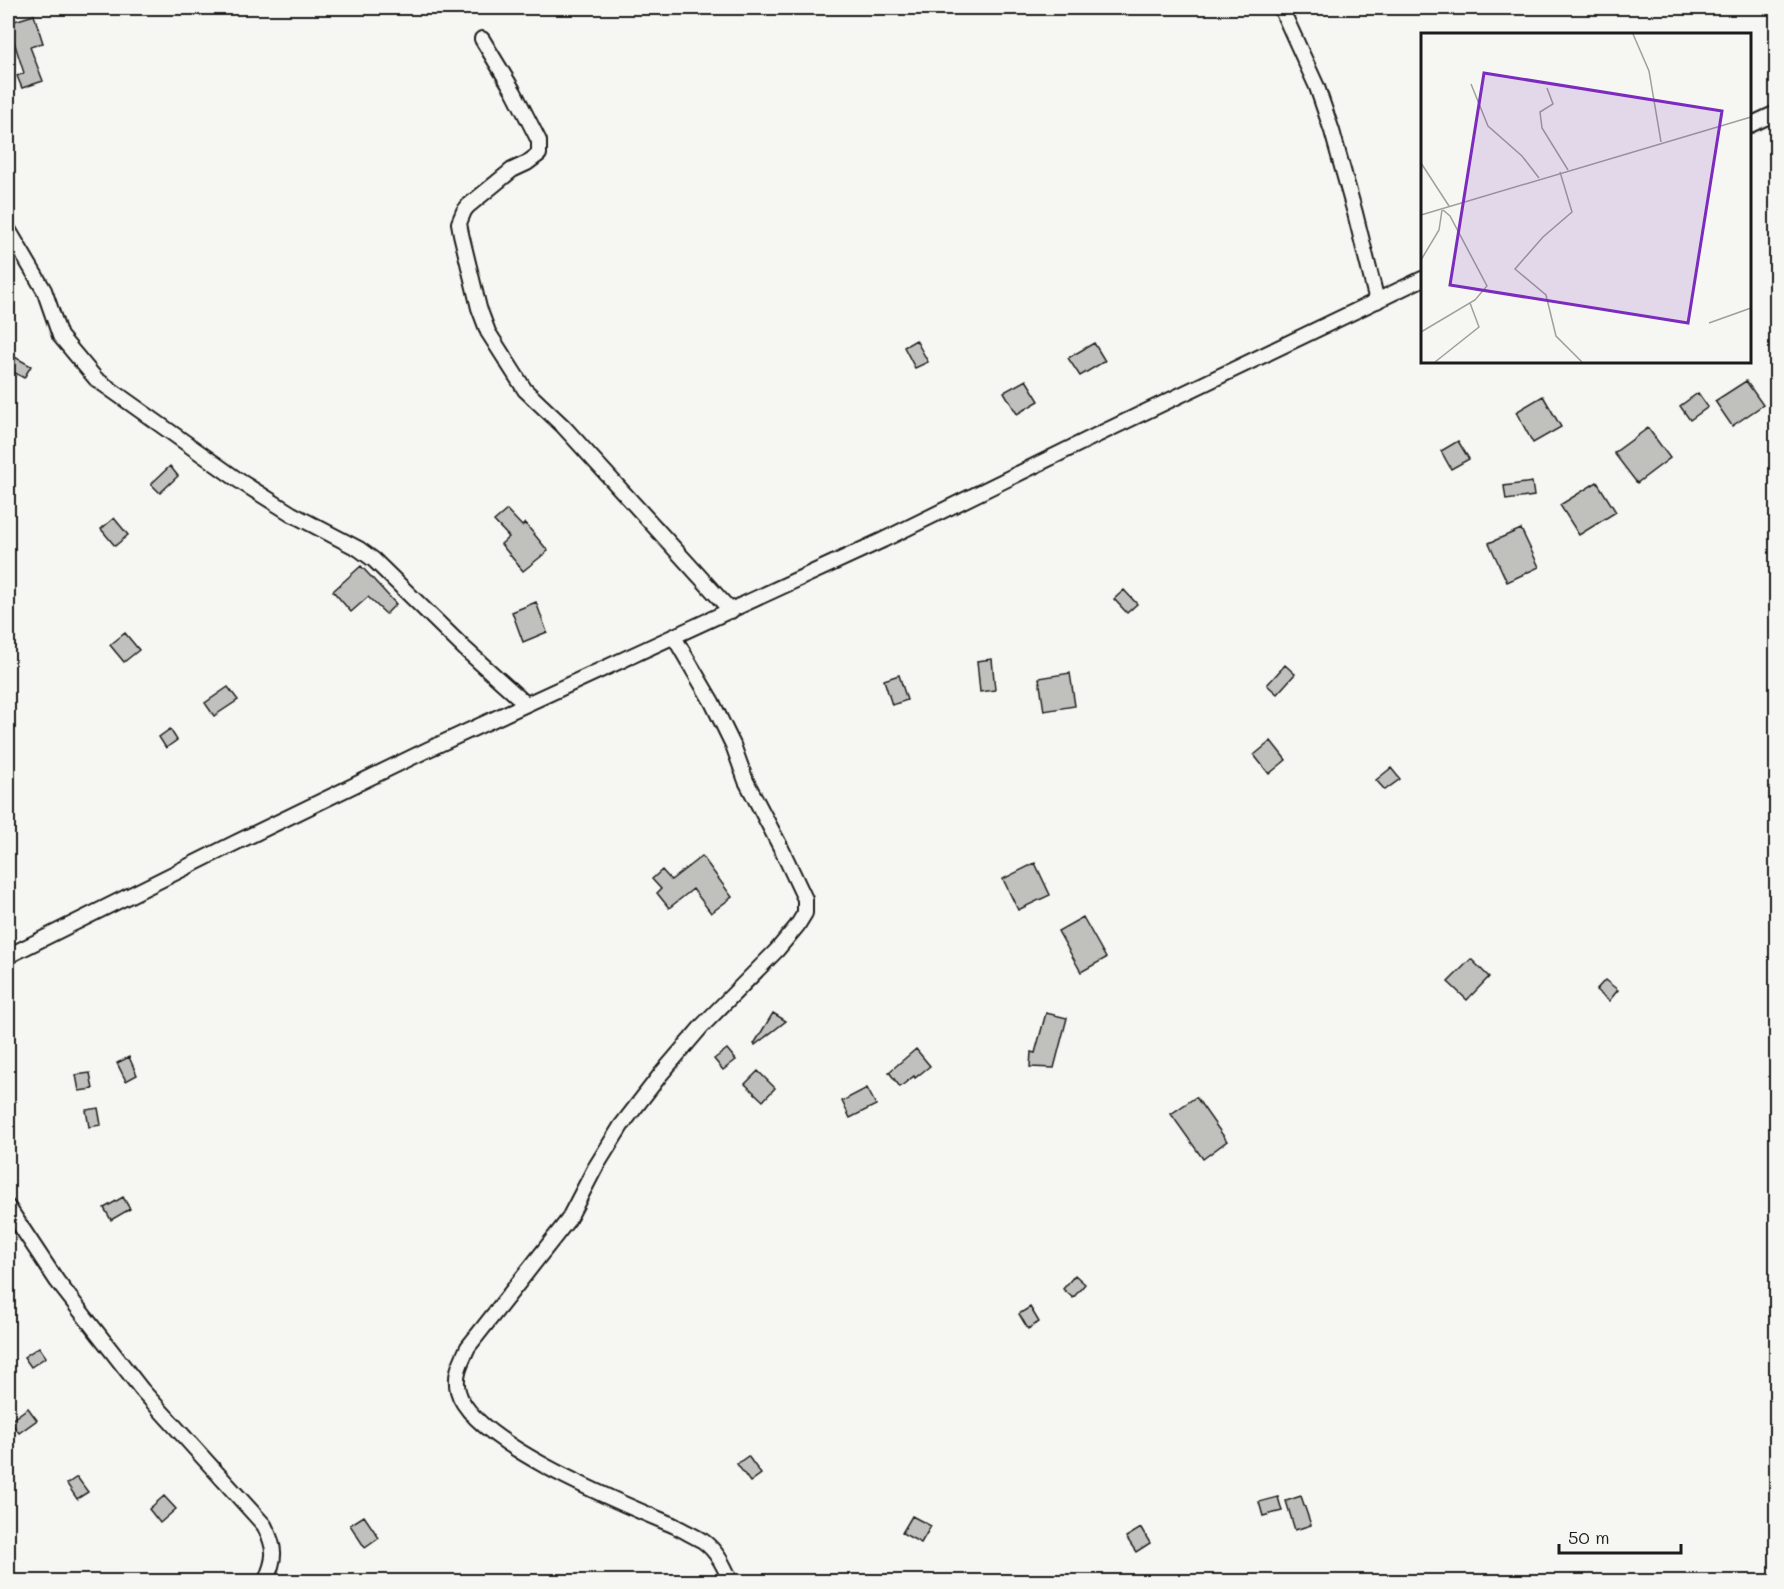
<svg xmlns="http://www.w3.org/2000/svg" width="1784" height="1589" font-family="Mali,sans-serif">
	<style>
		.building { fill: #c0c0bd; stroke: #1c1c1c; stroke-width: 1.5 }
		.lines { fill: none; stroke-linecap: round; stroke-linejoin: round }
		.street-casing { stroke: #1c1c1c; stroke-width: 18 }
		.street { stroke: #f6f6f2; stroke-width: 14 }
		.inset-road { fill: none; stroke: #9f9f9c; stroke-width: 1.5 }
		.view { fill: #7b2cbf; fill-opacity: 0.15; stroke: #7b2cbf; stroke-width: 3 }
		.inset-edge { fill: none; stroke: #1c1c1c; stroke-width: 3 }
	</style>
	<rect width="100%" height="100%" fill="#f6f6f2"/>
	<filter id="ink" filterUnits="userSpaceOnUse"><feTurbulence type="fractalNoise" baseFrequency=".0167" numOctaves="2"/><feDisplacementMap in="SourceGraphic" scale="12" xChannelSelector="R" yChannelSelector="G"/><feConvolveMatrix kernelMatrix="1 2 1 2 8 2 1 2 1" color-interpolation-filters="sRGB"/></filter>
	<g filter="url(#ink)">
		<path class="building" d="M34 15 43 43 30 47 43 81 22 88 17 76 24 73 8 23Z
			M916 340 928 362 915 368 904 347Z
			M1094 343 1105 361 1080 376 1068 358Z
			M11 355 31 366 24 378 8 369V362Z
			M1026 380 1039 401 1017 414 1004 392Z
			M1746 381 1763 405 1732 426 1715 401Z
			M1698 393 1708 407 1690 420 1680 406Z
			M1543 396 1561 427 1533 443 1516 412Z
			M1648 428 1670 458 1637 483 1614 453Z
			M1458 441 1469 459 1451 469 1441 451Z
			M170 466 178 476 160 493 151 484Z
			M1532 482 1534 496 1506 500 1504 486Z
			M1597 482 1616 512 1579 535 1560 505Z
			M507 510 522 526 525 523 548 551 523 571 501 544 509 537 494 521Z
			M114 518 128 535 115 546 101 529Z
			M1521 529 1539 567 1507 582 1489 543Z
			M361 566 396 604 386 614 368 597 351 612 333 591Z
			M1124 590 1137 604 1127 613 1114 599Z
			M536 602 547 632 523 642 512 612Z
			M125 633 139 650 124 662 110 645Z
			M992 659 995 690 980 692 977 661Z
			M1285 665 1295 674 1277 694 1267 685Z
			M1070 673 1075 706 1044 711 1039 678Z
			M899 675 907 700 892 705 884 680Z
			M228 687 238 700 214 716 205 703Z
			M170 729 177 740 166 748 159 737Z
			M1271 741 1286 760 1269 774 1254 755Z
			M1391 768 1400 779 1385 790 1376 780Z
			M702 856 732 897 711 913 693 889 669 908 657 893 661 889 652 879 662 870 671 880Z
			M1035 863 1050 895 1018 910 1003 879Z
			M1083 917 1106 958 1081 972 1058 931Z
			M1471 959 1489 977 1467 1000 1448 982Z
			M1605 980 1618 990 1609 1001 1596 990Z
			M773 1013 786 1021 755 1045 754 1044Z
			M1046 1013 1067 1018 1054 1068 1030 1067 1031 1052 1035 1053Z
			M727 1049 736 1060 723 1070 714 1059Z
			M916 1049 930 1066 915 1078 914 1076 900 1087 889 1072Z
			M129 1057 137 1075 126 1081 117 1063Z
			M758 1071 775 1088 763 1101 745 1084Z
			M90 1073 93 1089 79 1091 76 1075Z
			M867 1088 876 1105 850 1118 842 1101Z
			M1196 1097 1227 1141 1203 1159 1171 1114Z
			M98 1108 101 1125 89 1127 86 1110Z
			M123 1197 130 1209 111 1220 104 1208Z
			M1075 1275 1085 1284 1073 1298 1063 1289Z
			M1030 1307 1039 1322 1028 1329 1019 1314Z
			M39 1347 46 1357 31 1367 24 1357Z
			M28 1408 37 1420 19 1433 10 1421Z
			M748 1456 761 1474 750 1482 737 1464Z
			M77 1477 88 1492 77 1499 67 1484Z
			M164 1496 176 1509 160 1523 149 1509Z
			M1301 1496 1311 1525 1295 1530 1286 1501Z
			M1278 1497 1282 1511 1263 1516 1259 1502Z
			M364 1516 379 1538 365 1548 350 1525Z
			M912 1516 931 1526 921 1543 902 1533Z
			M1141 1528 1150 1543 1136 1552 1126 1537Z"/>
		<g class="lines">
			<defs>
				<path id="street" d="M1281 8 1317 87 1332 131 1355 213 1377 301
					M482 39 514 92 539 141V154L527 163 512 170 468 206 464 211 459 223 461 234 479 308 488 332 525 390 563 426 731 611
					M1750 125 1776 113
					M8 229 44 290 60 336 96 379 238 480 292 514 359 549 374 560 465 649 526 704
					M674 637 712 702 733 745 746 781 781 848 805 899V913L797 926 777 950 702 1026 661 1074 621 1126 595 1168 568 1220 468 1347C461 1362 454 1374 458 1391 471 1443 626 1505 675 1526 684 1531 694 1536 703 1541 717 1551 724 1566 731 1582
					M8 956 237 842 429 749 883 540 1095 436 1422 279
					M8 1207 57 1281 142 1390 264 1525C276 1548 276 1558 265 1582"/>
			</defs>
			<use href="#street" class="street-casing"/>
			<use href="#street" class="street"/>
		</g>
	</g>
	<g transform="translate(1421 33)">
		<rect width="330" height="330" fill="#f6f6f2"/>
		<path class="inset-road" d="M212 1 228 38 240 109M50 51 67 93 101 123 118 145M126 55 132 71 119 79 121 95 147 137M0 130 28 173M139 139 151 179 122 204 94 236 125 262 135 303 161 329M0 182 330 84M0 227 18 197 21 177M288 290 330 275M0 299 54 267 66 253 29 183 22 177M14 329 58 294 49 270"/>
		<path class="view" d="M63 40 301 78 267 290 29 252Z"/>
		<rect width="330" height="330" class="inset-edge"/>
	</g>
	<rect width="1784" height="1589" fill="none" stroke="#f6f6f2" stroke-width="30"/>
	<rect x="15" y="15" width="1754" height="1559" fill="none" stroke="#1c1c1c" stroke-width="2" filter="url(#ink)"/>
	<path d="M1559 1544v9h122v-9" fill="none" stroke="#1c1c1c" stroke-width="3"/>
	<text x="1568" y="1544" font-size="18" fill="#1c1c1c" stroke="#f6f6f2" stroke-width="4.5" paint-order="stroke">50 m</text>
</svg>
